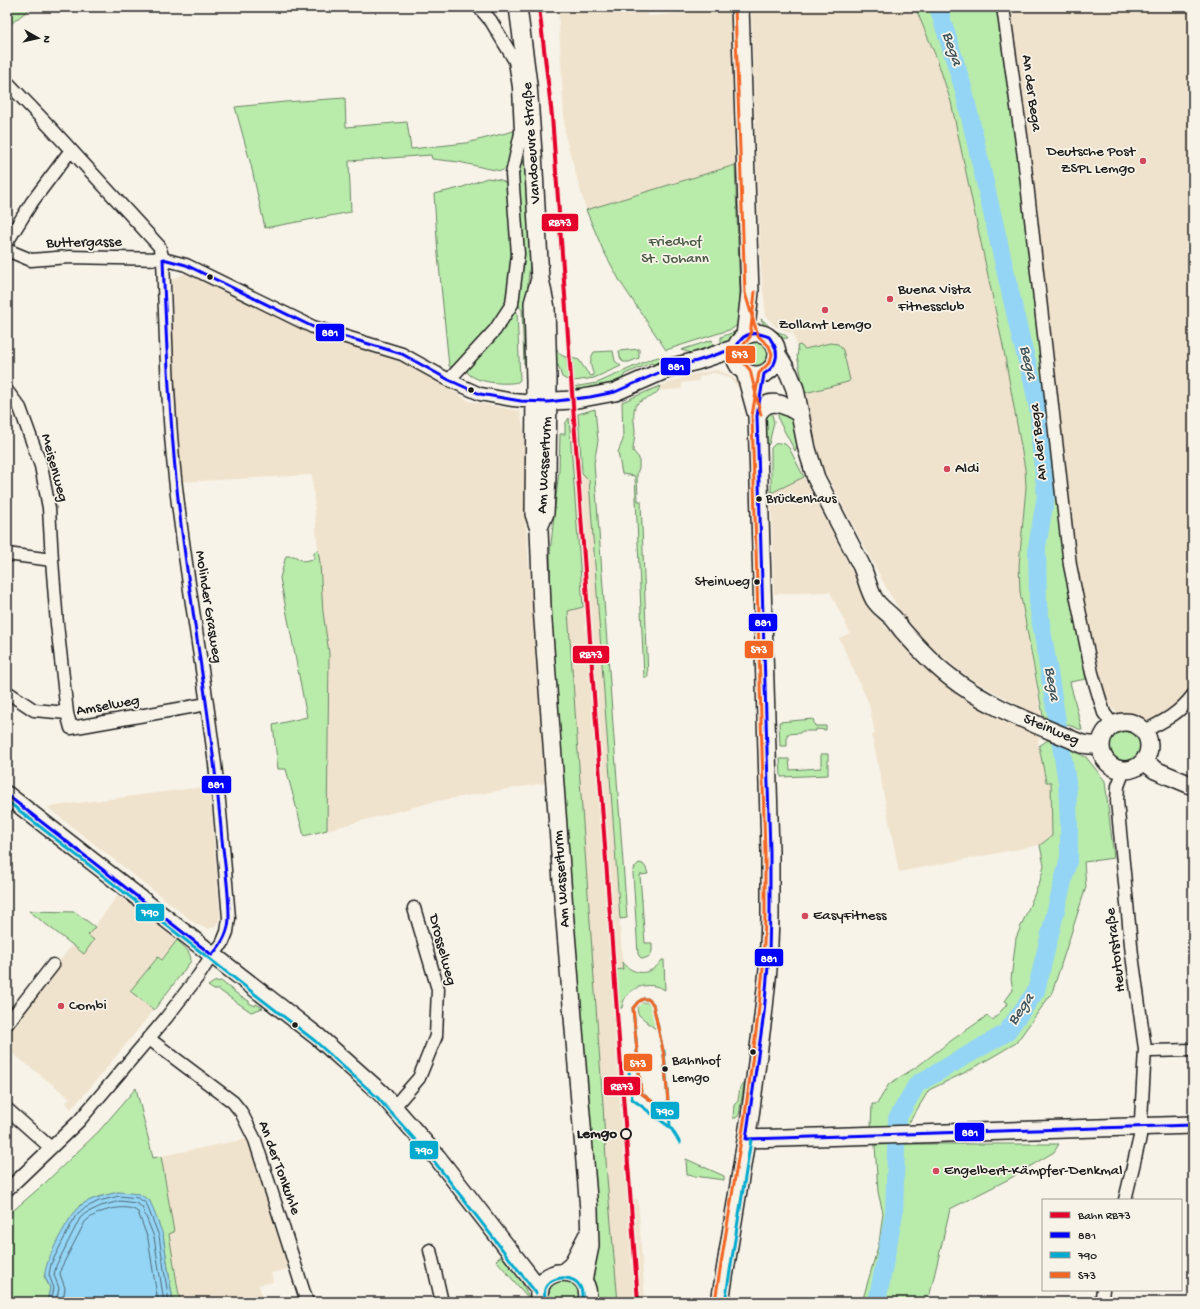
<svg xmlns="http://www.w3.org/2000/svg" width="1200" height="1309" font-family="'Gochi Hand',sans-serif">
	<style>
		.built { fill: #f0e3ce }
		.green { fill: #b9ebab; stroke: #6a8464 }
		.water { fill: #94d5f5; stroke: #648b9e }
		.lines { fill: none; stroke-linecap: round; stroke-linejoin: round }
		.shore { stroke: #4c6673; stroke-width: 1 }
		.river { stroke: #94d5f5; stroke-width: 18 }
		.street-casing { stroke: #1c1c1c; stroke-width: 15 }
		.secondary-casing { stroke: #1c1c1c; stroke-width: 20 }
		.street { stroke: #f7f3e8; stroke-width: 12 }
		.secondary { stroke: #f7f3e8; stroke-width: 17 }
		.bus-1-casing { stroke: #f7f3e8; stroke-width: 6 }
		.bus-2-casing { stroke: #f7f3e8; stroke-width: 6 }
		.bus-3-casing { stroke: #f7f3e8; stroke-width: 6 }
		.bus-1 { stroke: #00f; stroke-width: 3 }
		.bus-2 { stroke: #00a9ce; stroke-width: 3 }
		.bus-3 { stroke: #f26522; stroke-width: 3 }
		.rail-1-casing { stroke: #f7f3e8; stroke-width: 7 }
		.rail-1 { stroke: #e4002b; stroke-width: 4 }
		.poi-dot { fill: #d1495b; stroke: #f7f3e8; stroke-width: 1.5 }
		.bus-dot { fill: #1c1c1c; stroke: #f7f3e8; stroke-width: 1.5 }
		.stop-dot { fill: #f7f3e8; stroke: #1c1c1c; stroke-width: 2 }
		.labels { text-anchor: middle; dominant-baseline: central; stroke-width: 3.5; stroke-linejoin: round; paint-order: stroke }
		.bus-label { font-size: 14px; fill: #1c1c1c; stroke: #f7f3e8; text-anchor: start }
		.street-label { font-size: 15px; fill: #1c1c1c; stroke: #f7f3e8 }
		.poi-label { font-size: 15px; fill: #1c1c1c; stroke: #f7f3e8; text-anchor: start }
		.park-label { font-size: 15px; fill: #4b5a47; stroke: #f7f3e8 }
		.stop-label { font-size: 15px; font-weight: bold; fill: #1c1c1c; stroke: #f7f3e8; text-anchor: end }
		.water-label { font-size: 16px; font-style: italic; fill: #40545d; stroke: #f7f3e8 }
		.line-badge { stroke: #f7f3e8; stroke-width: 1.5 }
		.badge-label { font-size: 11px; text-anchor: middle; font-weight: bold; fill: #fff }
	</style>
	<rect width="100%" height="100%" fill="#f7f3e8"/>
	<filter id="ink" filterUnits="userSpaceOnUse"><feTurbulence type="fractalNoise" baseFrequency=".025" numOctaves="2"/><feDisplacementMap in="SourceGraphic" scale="8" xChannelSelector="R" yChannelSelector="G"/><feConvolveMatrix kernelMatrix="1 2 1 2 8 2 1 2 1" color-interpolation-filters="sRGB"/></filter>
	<g filter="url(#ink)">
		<path class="built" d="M558 7H647L648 16 731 9 735 165 586 210 565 136Z
			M751 7H915L937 59 951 102 1003 346 1025 469 1026 487 1019 565 1020 592 1042 718 974 681 958 670 930 646 916 630 903 615 888 591 824 470 820 460 797 356 798 350 793 333H790L775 326 770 321 766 316 765 308 761 270 759 232Z
			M1007 7H1193V685L1186 696 1173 708 1157 717 1145 721 1121 716 1112 708 1107 700 1097 671 1075 567Z
			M185 273 312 332 401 359 424 371 469 401 520 411 524 431 526 523 545 783 437 801 327 830 329 653 323 612 320 563 317 541 312 475 180 482 174 387 172 280Z
			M717 370 726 373 733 377 738 384 742 392 731 379 724 375 713 373 699 377V381L682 383V389L658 391 660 386 694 374Z
			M578 414 582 473 589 480 623 969 616 970 633 1199H638L645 1302H618L607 1178 603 1105 568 611 583 606 569 418Z
			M804 477 876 618H878L915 659 959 696 971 704 996 716 1040 736 1038 742 1046 782H1051L1052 836 1040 845 899 872 872 735 875 734 869 704 839 638 850 633 830 592 774 594 771 493Z
			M210 786 220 914 219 921 215 927 208 929 196 924 47 807Z
			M118 895 177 940 161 960 158 957 130 991 154 1010 90 1088 71 1109 66 1103 70 1098 7 1049V1028L72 945 84 954 88 935Z
			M256 1137 299 1266 271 1273 273 1282 259 1285 263 1302H180L169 1234 174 1232 161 1156Z"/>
		<path class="green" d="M7 7H32L7 27Z
			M915 7H999L1084 653 1081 654 1086 679 1070 682 1082 730 1043 716 1020 592 1019 565 1026 487 1025 469 1003 346 951 102 937 59Z
			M345 98 346 127 407 122 411 149 466 143 518 130 511 148 508 166 505 169 501 171 485 168 459 162 432 159 431 155 349 161 351 212 265 228 251 165 235 107 285 102Z
			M524 139 532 244 528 283 530 364H524L522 310 517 303 518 176Z
			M735 165 741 318 737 325 732 329 666 350 621 283 603 250 586 210Z
			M487 178 501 180 509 185 513 250 507 299 503 310 497 321 454 366 450 367 449 366 438 255 434 194 460 188Z
			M514 309 517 312 520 380 518 382C506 385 475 383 467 372V368Z
			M761 319C765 321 767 325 771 328 776 333 784 332 788 338 776 340 765 329 761 319Z
			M739 329C738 338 728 344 721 349V337L734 332Z
			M555 335C556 345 555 354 566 357L569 381 562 377 558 365 552 366Z
			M741 354a15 15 0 1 1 30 0a15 15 0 1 1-30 0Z
			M712 340 714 350 699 355 681 350Z
			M830 343 838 344 843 350 850 380 848 382 805 393 797 356 798 351 797 346 800 345 805 349Z
			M639 349V358L629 362H623L620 357 619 351Z
			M613 351 615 361 621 366 594 378 574 381 572 358 579 360 587 372 591 376 594 375C590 366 589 360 594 352Z
			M659 357 663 361 662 363 657 365 651 363 625 374 621 380 608 384 573 390V387L597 383 651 359Z
			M660 386C656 401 639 397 635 407 632 416 635 424 635 432 635 438 633 445 633 451L639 458V468L637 473 638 501H641L648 677H644L635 476 622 474 618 452 623 440 622 402Z
			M770 408 774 422 769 444 766 447 763 419Z
			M777 408 792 418 794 424 798 443 795 451 779 421Z
			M595 409 598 441 594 463 627 918 620 919 589 480 582 473 578 414Z
			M569 418 583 607 568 611 603 1105 607 1178 618 1302H592L563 790 551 618 550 553 559 470 560 434H565V424Z
			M779 443 785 444 789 448 804 477 771 493V448L775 444Z
			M318 550 320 563 323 612 329 653 327 830 304 836 286 769H278L273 725 307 717 280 578 286 556H294L303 561 314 559V552Z
			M813 719 815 726H826V730L816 729V731H802L800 733 787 734V746H780L779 722Z
			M1107 746a18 18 0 1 1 36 0a18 18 0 1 1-36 0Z
			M1048 740 1086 757 1105 781 1114 858 1084 862 1086 887 1052 993 1016 1043 970 1070 929 1090 907 1126 871 1128 872 1104H877L889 1084 918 1066 952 1040 987 1016 993 1020 1008 1003 1005 1001 1013 990 1011 979 1016 938 1040 881 1044 866 1040 845 1052 836 1051 782H1046L1039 746Z
			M821 754H828V775L781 777 780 759H789L790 770 821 768Z
			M639 863 643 864 646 868 648 874 640 875 645 943H652V951L650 956 643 959 640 957 638 954 633 873 635 867Z
			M29 911 75 912 95 927 88 935 94 940 84 954Z
			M177 940C183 946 191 951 191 961L154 1010 130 991 158 957 162 960Z
			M662 960H664L665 990C649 980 624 987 622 1008H619L616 970 623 969 622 962C625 964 629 969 632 970 645 976 655 970 662 960Z
			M221 981 241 997 249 1001V1003L255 1006 256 1004 263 1008 251 1012 219 990H214L208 986 214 982Z
			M645 1002C656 1004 658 1024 661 1034L638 1014 637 1009 639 1004Z
			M744 1084 739 1115 736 1118H733L734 1105 738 1101 740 1087Z
			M136 1088 153 1158 161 1156 174 1232 169 1234 180 1302H173L163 1235 119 1192 98 1197 80 1205 44 1276 50 1288 47 1302H7V1216L45 1183 99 1131Z
			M901 1144H1059L1054 1152 1009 1179 950 1209 928 1302H862L879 1243 883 1213 878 1192 875 1145Z
			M686 1159 724 1176V1180L687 1175Z
			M503 1255 519 1277 531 1301 496 1260Z
			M568 1279 580 1288 579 1302H550L548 1292 553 1283Z"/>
		<path class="water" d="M119 1192 139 1194 150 1201 163 1235 173 1302H47L50 1288C49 1284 46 1280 45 1277 42 1265 71 1212 81 1205 92 1198 106 1195 119 1192Z"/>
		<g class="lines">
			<path class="shore" d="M51 1302 54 1288 49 1275 51 1264 76 1215 83 1209 99 1201 119 1196 138 1198 146 1203 159 1236 169 1302
				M56 1302 59 1288 54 1275 56 1266 80 1218 86 1213 101 1206 120 1201 136 1203 142 1207 154 1237 164 1302
				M63 1302 65 1288 60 1274 61 1268 85 1222C95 1211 126 1202 138 1212L148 1239 158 1302"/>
			<path class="river" d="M877 1302 894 1214 897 1119 917 1084 1006 1033 1036 991 1069 857V823L1067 782 1038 605 1037 547 1046 495 1040 441 1039 413 1032 379 1021 339 963 87 938 7"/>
			<defs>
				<path id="street" d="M1003 7 1024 157 1070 565 1092 673 1104 713 1113 725
					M7 82 49 126 159 246 163 259C166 332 167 406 175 478 186 580 206 680 217 782 222 827 225 873 229 918L227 932 222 944 212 955 199 975 166 1018 79 1121 7 1190
					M7 242 32 202 71 150
					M7 250 31 260 69 257 163 259 186 265 313 327 402 354 449 380 480 394 513 400 534 402
					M449 380 495 330 512 304 518 254 512 174 521 133 519 87 515 61 491 21 479 7
					M7 391 20 408 41 466 49 508 52 560 57 624 67 713 71 728 207 704
					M7 554 52 560
					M7 692 34 710 67 713
					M1144 731C1163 722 1180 713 1193 695
					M1124 770 1118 786 1117 801 1132 955 1145 1049 1140 1137 1125 1200
					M7 1024 53 965
					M148 1038 233 1102 241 1112 255 1140 307 1302
					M1145 1049 1150 1051 1193 1050
					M395 1108 399 1101 419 1078 436 1036 438 989 414 908
					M7 1109 51 1148
					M430 1250 442 1302
					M1101 1302 1103 1290"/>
				<path id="secondary" d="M518 7 528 84 533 153 540 279 546 308 548 379 547 478 545 513 540 525
					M740 7 750 292 745 336
					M540 279 533 303 535 382 534 514 539 529 542 607 564 909 589 1210 590 1246 583 1281
					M735 354a21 21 0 1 1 42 0a21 21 0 1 1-42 0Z
					M777 354 789 374 795 389 807 449 816 478 861 565C866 576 868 588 874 599 880 608 885 610 893 618 897 622 900 628 904 632 918 648 933 664 950 677 989 708 1037 724 1082 744L1090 745H1101
					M537 402 572 400 615 392 672 367 697 361 736 348
					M757 416C766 395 785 404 800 414
					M1101 746a24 24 0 1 1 48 0a24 24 0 1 1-48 0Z
					M1144 761 1155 770 1193 786
					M7 795 318 1037 381 1093 437 1157 540 1290
					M746 1139C895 1134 1044 1131 1193 1125
					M565 1271 572 1265 587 1236
					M540 1302C530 1264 595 1261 587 1302
					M720 1302 750 1116 763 1017 768 969 770 918V851L757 416 745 372"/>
			</defs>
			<use href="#street" class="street-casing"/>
			<use href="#secondary" class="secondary-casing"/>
			<use href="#street" class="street"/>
			<use href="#secondary" class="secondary"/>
			<defs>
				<path id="bus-1" d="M163 259 186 265 313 327 402 354 449 380 480 394 521 401 548 402 590 397 615 392 672 367 697 361 736 348C741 336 750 331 763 335 764 335 769 337 769 337 771 339 771 341 773 343 780 354 776 367 764 374L757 416 770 851V911L769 955 764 1013 746 1139
					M163 259C167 358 171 457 185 555 198 650 214 744 222 840 225 865 229 892 229 917 229 932 222 944 212 955
					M7 795 212 955
					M746 1139 1193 1125"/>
				<path id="bus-2" d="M7 801 315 1041 377 1097 433 1160 536 1293
					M643 999H648L653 1004 664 1055 669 1114 641 1093 633 1008 638 1002Z
					M664 1051 670 1126 680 1143
					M629 1071 632 1099 671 1128 680 1143
					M545 1302C545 1298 544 1293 545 1289 551 1274 576 1274 581 1289 583 1293 582 1298 582 1302
					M725 1302 751 1140"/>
				<path id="bus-3" d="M755 292 750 337 741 348 740 358 750 370 761 415
					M643 999H648L653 1004 664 1055 669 1114 641 1093 633 1008 638 1002Z
					M715 1301 745 1115 758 1016 763 969 765 918V851L752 416 759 373 770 362 772 354 769 346 758 336 745 293 735 7"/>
			</defs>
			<use href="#bus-1" class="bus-1-casing"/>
			<use href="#bus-2" class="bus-2-casing"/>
			<use href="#bus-3" class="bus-3-casing"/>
			<use href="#bus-1" class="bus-1"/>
			<use href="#bus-2" class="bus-2"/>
			<use href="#bus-3" class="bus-3"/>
			<defs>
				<path id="rail-1" d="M539 7 552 116 638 1302"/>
			</defs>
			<use href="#rail-1" class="rail-1-casing"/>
			<use href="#rail-1" class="rail-1"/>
		</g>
	</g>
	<g class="poi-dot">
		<circle cx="1143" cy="161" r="4"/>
		<circle cx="890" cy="299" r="4"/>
		<circle cx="825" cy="310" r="4"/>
		<circle cx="947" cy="469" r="4"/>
		<circle cx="805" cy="916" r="4"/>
		<circle cx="61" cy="1006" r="4"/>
		<circle cx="936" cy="1171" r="4"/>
	</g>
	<g class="bus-dot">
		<circle cx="210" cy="277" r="3.5"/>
		<circle cx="471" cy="390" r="3.5"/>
		<circle cx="759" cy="499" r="3.5"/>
		<circle cx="757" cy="582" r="3.5"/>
		<circle cx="295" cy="1025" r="3.5"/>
		<circle cx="753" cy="1052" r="3.5"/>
		<circle cx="665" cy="1069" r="3.5"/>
	</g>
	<circle class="stop-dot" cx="626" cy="1134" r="5"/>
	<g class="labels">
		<g class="bus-label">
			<text x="766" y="499">Brückenhaus</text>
			<text x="750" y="582" text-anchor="end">Steinweg</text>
			<text x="672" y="1061">Bahnhof<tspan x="672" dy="17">Lemgo</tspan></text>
		</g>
		<g class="street-label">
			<text transform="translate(1031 93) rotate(82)">An der Bega</text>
			<text transform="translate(532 143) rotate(-94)">Vandoeuvre Straße</text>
			<text transform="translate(84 243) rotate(-1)">Buttergasse</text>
			<text transform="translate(1039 442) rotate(-96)">An der Bega</text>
			<text transform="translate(545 465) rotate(-87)">Am Wasserturm</text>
			<text transform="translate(54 468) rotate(75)">Meisenweg</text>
			<text transform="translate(208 607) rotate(81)">Molinder Grasweg</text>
			<text transform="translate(108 706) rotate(-10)">Amselweg</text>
			<text transform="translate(1051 730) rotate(23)">Steinweg</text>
			<text transform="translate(562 879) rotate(-94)">Am Wasserturm</text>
			<text transform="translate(442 950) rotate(75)">Drosselweg</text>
			<text transform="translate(1116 950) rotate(-97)">Heutorstraße</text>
			<text transform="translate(279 1168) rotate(70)">An der Tonkuhle</text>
		</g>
		<g class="poi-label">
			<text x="1135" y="152" text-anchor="end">Deutsche Post<tspan x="1135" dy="17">ZSPL Lemgo</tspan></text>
			<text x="898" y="290">Buena Vista<tspan x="898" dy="17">Fitnessclub</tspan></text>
			<text x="825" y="325" text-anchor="middle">Zollamt Lemgo</text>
			<text x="955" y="469">Aldi</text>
			<text x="813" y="916">EasyFitness</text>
			<text x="69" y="1006">Combi</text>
			<text x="944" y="1171">Engelbert-Kämpfer-Denkmal</text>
		</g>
		<g class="park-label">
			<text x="675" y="242">Friedhof<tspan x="675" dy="17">St. Johann</tspan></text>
		</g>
		<g class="stop-label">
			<text x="617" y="1134">Lemgo</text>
		</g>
		<g class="water-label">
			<text transform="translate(951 49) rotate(72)">Bega</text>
			<text transform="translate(1027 363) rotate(77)">Bega</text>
			<text transform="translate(1051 684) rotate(81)">Bega</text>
			<text transform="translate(1022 1010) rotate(-55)">Bega</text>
		</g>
	</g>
	<g class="line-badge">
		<rect x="541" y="213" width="38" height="19" rx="4" fill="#e4002b"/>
		<rect x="315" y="323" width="30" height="19" rx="4" fill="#00f"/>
		<rect x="725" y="345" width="31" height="19" rx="4" fill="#f26522"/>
		<rect x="660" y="357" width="31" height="19" rx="4" fill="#00f"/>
		<rect x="748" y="613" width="30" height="19" rx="4" fill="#00f"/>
		<rect x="744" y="640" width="30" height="19" rx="4" fill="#f26522"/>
		<rect x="572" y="645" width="38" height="19" rx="4" fill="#e4002b"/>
		<rect x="201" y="775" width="31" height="19" rx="4" fill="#00f"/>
		<rect x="135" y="903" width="30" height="19" rx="4" fill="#00a9ce"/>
		<rect x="754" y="948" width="30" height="19" rx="4" fill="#00f"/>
		<rect x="623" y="1053" width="30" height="19" rx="4" fill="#f26522"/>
		<rect x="603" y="1076" width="38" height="20" rx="4" fill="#e4002b"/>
		<rect x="650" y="1101" width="30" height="19" rx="4" fill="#00a9ce"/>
		<rect x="954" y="1122" width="31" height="20" rx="4" fill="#00f"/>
		<rect x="409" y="1140" width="30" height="20" rx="4" fill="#00a9ce"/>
	</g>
	<g class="badge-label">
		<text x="560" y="226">RB73</text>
		<text x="330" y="336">881</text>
		<text x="740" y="358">S73</text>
		<text x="676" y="370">881</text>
		<text x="763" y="626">881</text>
		<text x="759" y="653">S73</text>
		<text x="591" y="658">RB73</text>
		<text x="216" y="788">881</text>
		<text x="150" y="916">790</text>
		<text x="769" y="962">881</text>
		<text x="638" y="1067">S73</text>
		<text x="622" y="1090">RB73</text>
		<text x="665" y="1115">790</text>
		<text x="970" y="1136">881</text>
		<text x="424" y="1154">790</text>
	</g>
	<rect width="1200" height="1309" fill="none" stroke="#f7f3e8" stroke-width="24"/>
	<rect x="12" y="12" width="1176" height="1285" fill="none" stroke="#1c1c1c" stroke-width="1.5" filter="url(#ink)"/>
	<rect x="1042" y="1199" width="140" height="92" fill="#f7f3e8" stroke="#9f9d96"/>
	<rect x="1050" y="1212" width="20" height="6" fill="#e4002b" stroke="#9f9d96"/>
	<text x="1078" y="1219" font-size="12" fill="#1c1c1c">Bahn RB73</text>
	<rect x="1050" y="1232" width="20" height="6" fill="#0000ff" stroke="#9f9d96"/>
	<text x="1078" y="1239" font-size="12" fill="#1c1c1c">881</text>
	<rect x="1050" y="1252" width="20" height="6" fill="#00a9ce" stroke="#9f9d96"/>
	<text x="1078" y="1259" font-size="12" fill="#1c1c1c">790</text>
	<rect x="1050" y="1272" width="20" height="6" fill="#f26522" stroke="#9f9d96"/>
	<text x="1078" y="1279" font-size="12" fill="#1c1c1c">S73</text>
	<g transform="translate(38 38) rotate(98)" stroke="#f7f3e8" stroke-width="3" paint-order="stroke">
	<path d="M0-3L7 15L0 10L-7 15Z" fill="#1c1c1c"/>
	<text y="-6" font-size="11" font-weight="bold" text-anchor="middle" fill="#1c1c1c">N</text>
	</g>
</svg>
